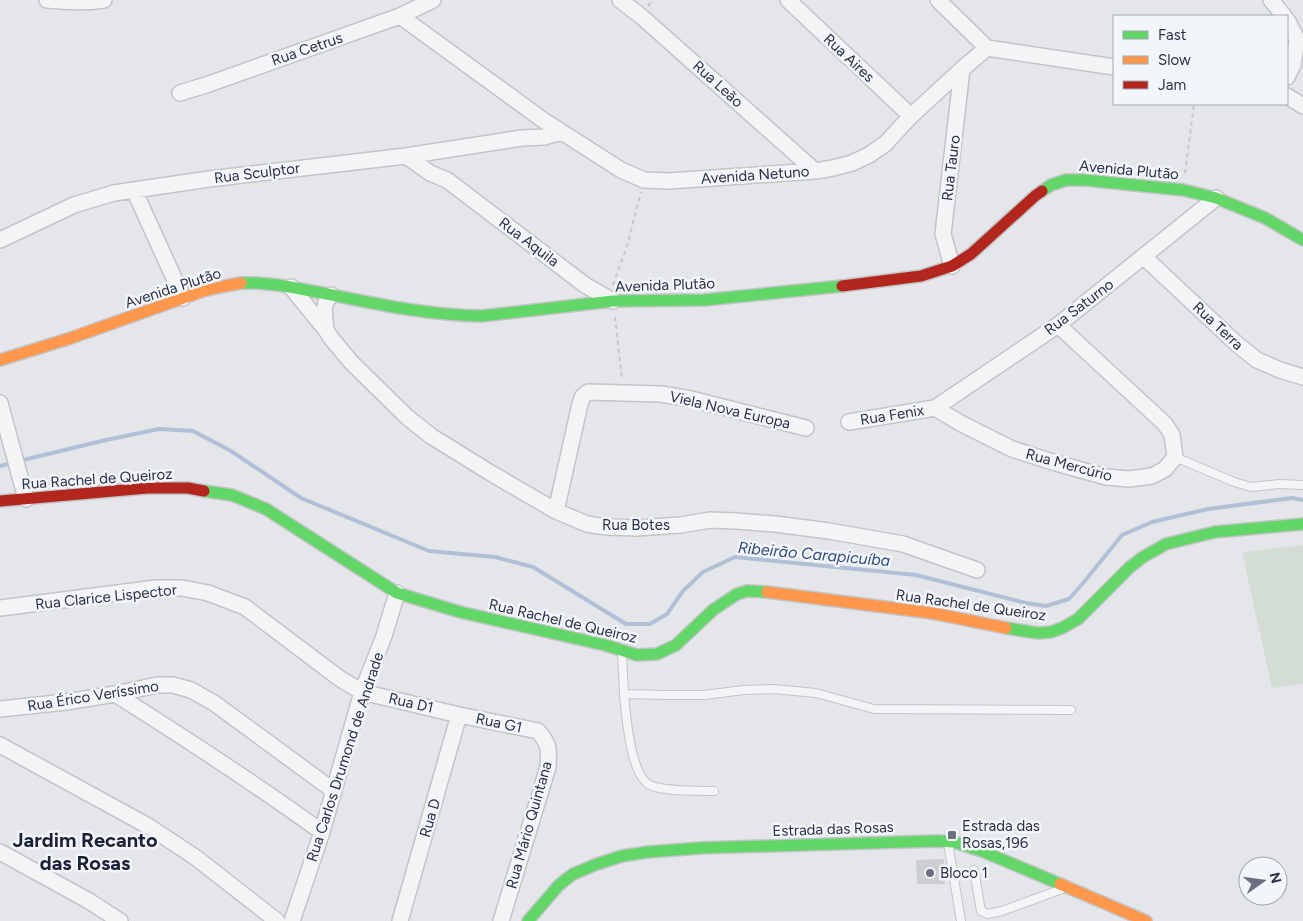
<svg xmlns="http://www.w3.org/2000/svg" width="1303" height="921" font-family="Figtree,sans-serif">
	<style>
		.green { fill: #d4ddd5 }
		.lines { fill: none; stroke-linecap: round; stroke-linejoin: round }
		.stream { stroke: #b1c0d6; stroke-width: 4 }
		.building { fill: #cdced2 }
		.lane-casing { stroke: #c2c4c8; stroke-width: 10 }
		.street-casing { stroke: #c2c4c8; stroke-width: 18 }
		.fast-casing { stroke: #c2c4c8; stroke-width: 14 }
		.slow-casing { stroke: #c2c4c8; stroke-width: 14 }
		.jam-casing { stroke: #c2c4c8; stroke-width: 14 }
		.path { stroke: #c5c7cb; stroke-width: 2; stroke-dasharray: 4 4; stroke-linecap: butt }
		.lane { stroke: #f4f4f6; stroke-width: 8 }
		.street { stroke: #f4f4f6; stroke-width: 15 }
		.fast { stroke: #63d668; stroke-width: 11 }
		.slow { stroke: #ff974d; stroke-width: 11 }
		.jam { stroke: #b3261e; stroke-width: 11 }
		.poi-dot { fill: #6a707f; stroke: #f2f5f9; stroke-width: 2 }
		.labels { text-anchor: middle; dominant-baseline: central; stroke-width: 5; stroke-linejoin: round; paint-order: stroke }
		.street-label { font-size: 15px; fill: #293145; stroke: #f2f5f9 }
		.poi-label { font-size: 15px; fill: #293145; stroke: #f2f5f9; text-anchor: start }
		.water-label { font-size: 16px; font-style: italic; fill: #2f4c7d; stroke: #f2f5f9 }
		.district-label { font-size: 20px; font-weight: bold; fill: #1b2236; stroke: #f2f5f9 }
	</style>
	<rect width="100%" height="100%" fill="#e4e6ea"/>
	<path class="green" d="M1303 545V684L1272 688 1242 552Z"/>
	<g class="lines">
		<path class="stream" d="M19 461 106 440 159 429 193 431 231 451 301 498 429 551 495 557 533 567 626 624H650L667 614 683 591 703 572 735 557 916 575 1026 603 1046 606 1069 599 1084 582 1122 535 1152 522 1208 509 1292 498 1303 500
			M0 466 12 463"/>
	</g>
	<path class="building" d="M944 859 945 884H917L916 860Z"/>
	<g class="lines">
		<defs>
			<path id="lane" d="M1175 457 1234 482 1251 487 1280 484 1303 485
				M622 652 624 694 667 695H704L744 690 773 689 816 693 874 709 1071 710
				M624 694C626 714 630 779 652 786 669 792 696 790 714 791
				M948 843 961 921
				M974 870 981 911 988 914 1002 911 1062 889"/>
			<path id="street" d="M47 0C66 2 84 3 104 0
				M620 0 642 17 815 171
				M788 0 911 116
				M938 0 987 48
				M1271 0 1284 16
				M400 16 543 120 621 170 644 180 669 181 815 171 833 168 852 163 869 155 885 144 911 116 962 69 987 48 1114 67
				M1287 20 1297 39 1293 65 1287 77
				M180 93 209 84 400 16 433 0
				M1287 96 1303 106
				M406 156 430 173 447 180 585 285 613 301
				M134 190 183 298
				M0 240 74 205 114 193 209 179 406 156 522 138 544 137 562 132
				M1144 257 1238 345 1257 360 1280 370 1303 377
				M952 266 943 234 962 69
				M291 287 326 330 331 338 351 362 407 417 431 436 489 472 556 511 587 524 606 527 637 528 681 525 710 520 736 521 775 524 829 531 903 544 977 570
				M326 330C325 318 321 304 331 295
				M0 403 26 499
				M935 408 962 424 1012 449 1056 463 1106 477 1129 479 1152 476 1165 469 1175 457 1172 435 1165 424 1058 325
				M849 422 935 408 1058 325 1216 198
				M556 511 580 404 583 396 588 392 661 394 691 399 806 428
				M0 608 156 588H182L208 593 245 607 339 678 362 692 459 715 538 731C550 745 549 750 548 767L501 921
				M115 694C185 738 254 783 322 832
				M0 709 66 702 115 694 157 685H173L191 690 214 703 334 791
				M0 745 148 826 195 857 277 921
				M0 852 89 901 120 921
				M292 921 322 832 362 692 384 636 397 593
				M400 921 459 715"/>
			<path id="fast" d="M1042 191 1051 185 1066 180H1085L1183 190 1216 198 1265 218 1303 240
				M241 283H257L278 285C346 296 412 315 481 316L613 301 704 300 842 286
				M204 491 232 495 266 509 397 593 460 612 605 645 637 655 657 654 676 645 713 610 737 594 747 591 767 592
				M1006 628 1038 633 1051 632 1062 628 1078 619 1130 567 1143 557 1166 544 1215 532 1303 524
				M528 921 559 885 573 874 597 864 622 856 648 852 700 848 937 841 954 842 982 851 1060 884"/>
			<path id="slow" d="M0 360 68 339 203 291 225 286 241 283
				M767 592 932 613 1006 628
				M1060 884 1146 921"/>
			<path id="jam" d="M842 286 921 276 952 266 971 254 1035 196 1042 191
				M0 501 147 488H188L204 491"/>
		</defs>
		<use href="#lane" class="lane-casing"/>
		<use href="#street" class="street-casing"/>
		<use href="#fast" class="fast-casing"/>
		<use href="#slow" class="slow-casing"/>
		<use href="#jam" class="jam-casing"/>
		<path class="path" d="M648 6 653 0
			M1185 173 1194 104
			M613 285 627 246 641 192
			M615 317 622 380"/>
		<use href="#lane" class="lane"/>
		<use href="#street" class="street"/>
		<use href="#fast" class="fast"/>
		<use href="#slow" class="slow"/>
		<use href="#jam" class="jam"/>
	</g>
	<g class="poi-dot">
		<rect x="947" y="830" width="10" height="10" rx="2.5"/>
		<circle cx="930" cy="873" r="5"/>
	</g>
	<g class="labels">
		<g class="street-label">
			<text transform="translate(307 49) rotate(-19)">Rua Cetrus</text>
			<text transform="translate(849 58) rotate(43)">Rua Aires</text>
			<text transform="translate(718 84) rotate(42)">Rua Leão</text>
			<text transform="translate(951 168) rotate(-83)">Rua Tauro</text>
			<text transform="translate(1129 170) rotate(5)">Avenida Plutão</text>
			<text transform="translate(257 173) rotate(-7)">Rua Sculptor</text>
			<text transform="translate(755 175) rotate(-4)">Avenida Netuno</text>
			<text transform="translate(529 242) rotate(37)">Rua Aquila</text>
			<text transform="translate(665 285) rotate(-2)">Avenida Plutão</text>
			<text transform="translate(173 288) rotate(-18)">Avenida Plutão</text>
			<text transform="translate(1079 307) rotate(-37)">Rua Saturno</text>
			<text transform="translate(1218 326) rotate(43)">Rua Terra</text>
			<text transform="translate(730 410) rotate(13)">Viela Nova Europa</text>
			<text transform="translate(892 415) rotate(-9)">Rua Fenix</text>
			<text transform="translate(1069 465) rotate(15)">Rua Mercúrio</text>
			<text transform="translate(97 479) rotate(-4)">Rua Rachel de Queiroz</text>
			<text x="636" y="525">Rua Botes</text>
			<text transform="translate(106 597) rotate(-6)">Rua Clarice Lispector</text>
			<text transform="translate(971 605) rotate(8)">Rua Rachel de Queiroz</text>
			<text transform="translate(563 621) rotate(13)">Rua Rachel de Queiroz</text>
			<text transform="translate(93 696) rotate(-9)">Rua Érico Veríssimo</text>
			<text transform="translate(411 703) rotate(13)">Rua D1</text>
			<text transform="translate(499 723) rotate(12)">Rua G1</text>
			<text transform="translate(345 757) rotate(-72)">Rua Carlos Drumond de Andrade</text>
			<text transform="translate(430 818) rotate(-74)">Rua D</text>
			<text transform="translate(529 825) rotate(-74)">Rua Mário Quintana</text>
			<text transform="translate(833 829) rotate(-2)">Estrada das Rosas</text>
		</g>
		<g class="poi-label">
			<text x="962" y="826">Estrada das<tspan x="962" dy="17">Rosas,196</tspan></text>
			<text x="940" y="873">Bloco 1</text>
		</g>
		<g class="water-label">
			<text transform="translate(814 554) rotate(5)">Ribeirão Carapicuíba</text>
		</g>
		<g class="district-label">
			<text x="85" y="840">Jardim Recanto<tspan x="85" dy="23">das Rosas</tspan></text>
		</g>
	</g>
	<rect x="1113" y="15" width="175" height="90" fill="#f2f5f9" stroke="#a2a7b1"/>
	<rect x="1123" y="31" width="25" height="8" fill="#63d668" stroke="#a2a7b1"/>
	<text x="1158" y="40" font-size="15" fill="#293145">Fast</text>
	<rect x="1123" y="56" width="25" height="8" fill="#ff974d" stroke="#a2a7b1"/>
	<text x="1158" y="65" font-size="15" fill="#293145">Slow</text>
	<rect x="1123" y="81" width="25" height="8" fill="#b3261e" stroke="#a2a7b1"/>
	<text x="1158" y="90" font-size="15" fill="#293145">Jam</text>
	<g transform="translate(1263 881) rotate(76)"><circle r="24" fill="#f2f5f9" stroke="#a2a7b1"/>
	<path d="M0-4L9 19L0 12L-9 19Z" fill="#6a707f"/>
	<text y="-8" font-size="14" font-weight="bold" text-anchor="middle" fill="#293145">N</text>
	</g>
</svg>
